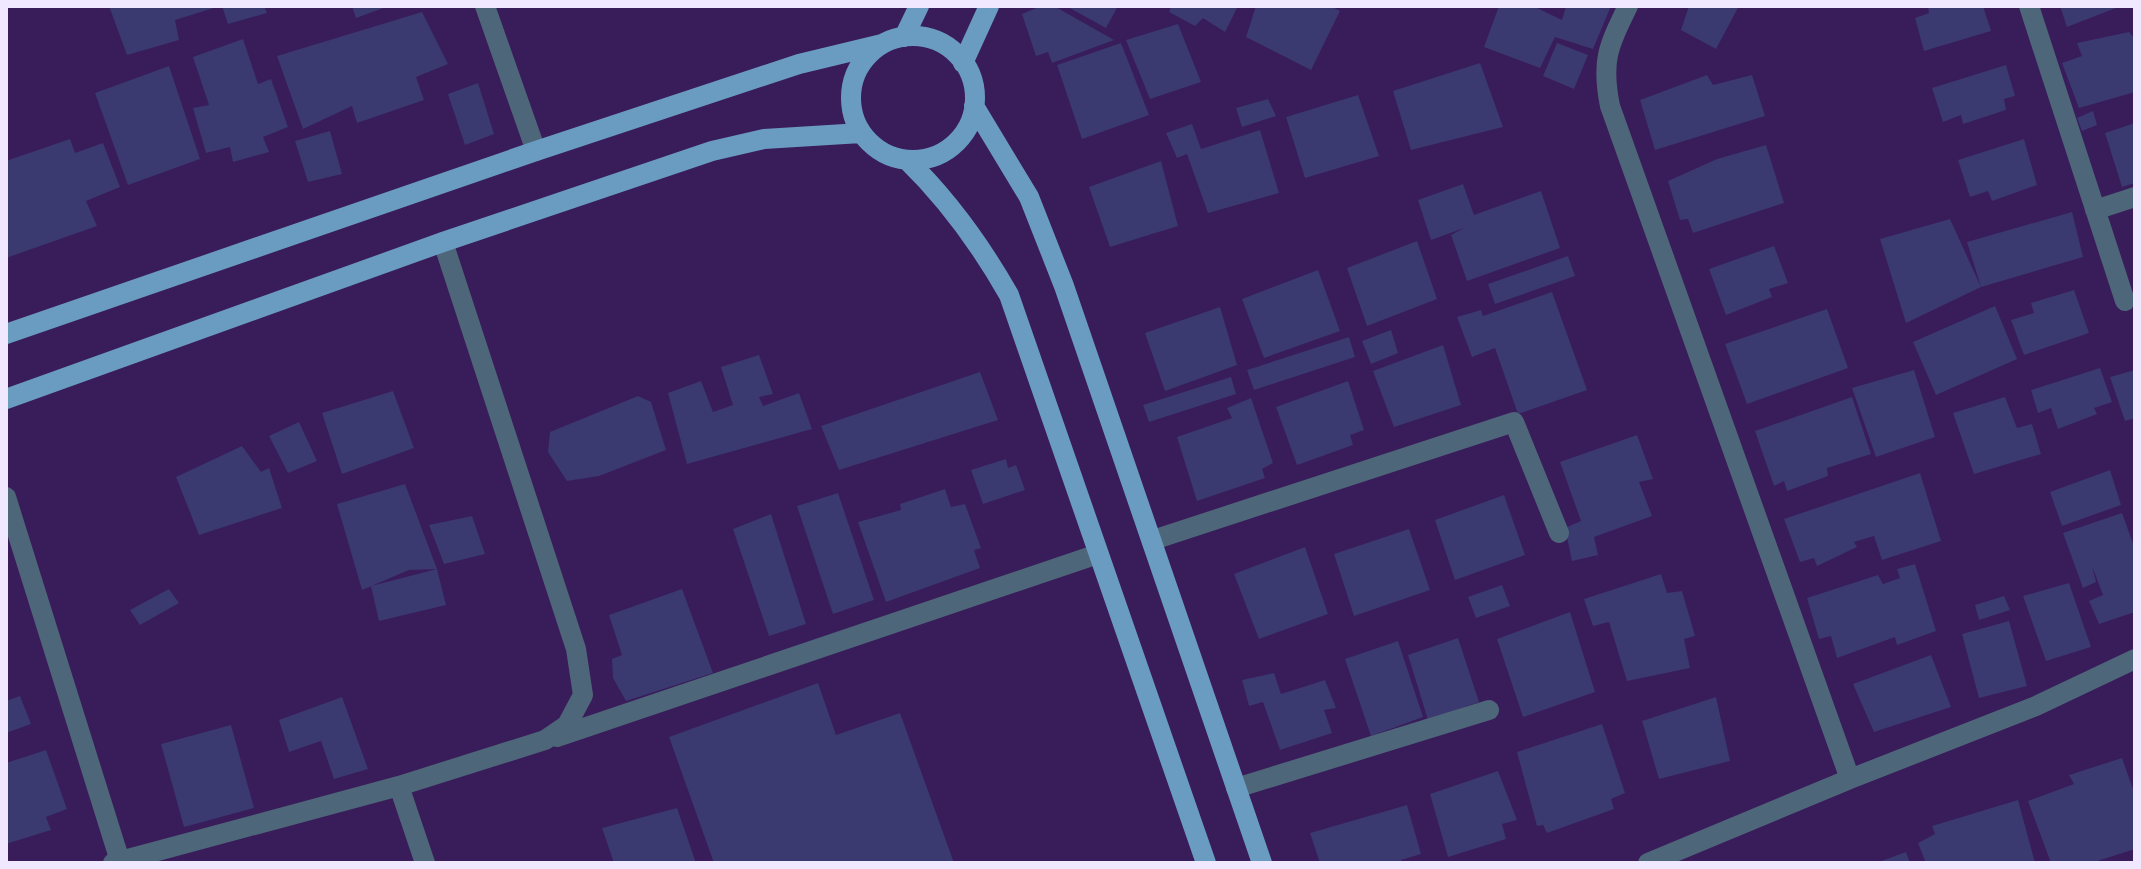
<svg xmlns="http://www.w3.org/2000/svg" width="2141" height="869" font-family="Cabin,sans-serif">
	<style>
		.building { fill: #3a3970 }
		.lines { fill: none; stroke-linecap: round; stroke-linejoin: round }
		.minor { stroke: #4e6679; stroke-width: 20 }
		.major { stroke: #6a9cc2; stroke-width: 20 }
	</style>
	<rect width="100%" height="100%" fill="#391c5a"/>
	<path class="building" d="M109 6H217V7L175 20 179 40 127 55Z
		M222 6H264L267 13 228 24Z
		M352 6H389L356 18Z
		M1041 6H1054L1114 40 1052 63 1048 52 1036 56 1022 14Z
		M1066 6H1118L1106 28Z
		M1171 6H1238L1225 32 1203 18 1195 26 1169 12Z
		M1256 6H1331L1340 11 1311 70 1246 37Z
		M1499 6H1533L1562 20 1566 6H1611L1593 49 1555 37 1540 68 1484 47Z
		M1689 6H1739L1716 49 1681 30Z
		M1928 6H1983L1991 31 1924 51 1915 18 1929 13Z
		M2060 6H2121L2067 27Z
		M422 12 448 64 416 77 424 100 357 123 352 106 303 129 277 56Z
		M1178 24 1201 82 1150 99 1126 40Z
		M2129 32 2135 39V92L2079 108 2062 63 2082 56 2077 43Z
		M243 39 258 84 271 79 288 127 263 137 269 152 233 162 230 147 206 153 193 108 209 105 193 57Z
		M1121 43 1149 115 1082 139 1057 65Z
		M1557 43 1588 55 1574 89 1543 76Z
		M1480 63 1503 127 1411 150 1393 91Z
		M2006 65 2015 96 2004 99 2006 110 1963 124 1961 115 1943 122 1932 88Z
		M169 66 200 159 128 185 95 93Z
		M1707 75 1713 85 1752 75 1765 116 1655 150 1640 100Z
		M478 83 494 134 465 145 448 94Z
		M1358 95 1379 156 1305 178 1286 117Z
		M1268 99 1276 116 1242 127 1236 108Z
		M2093 111 2097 125 2082 131 2077 118Z
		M2135 123V183L2122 187 2105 133Z
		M1192 124 1201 149 1260 130 1279 193 1208 213 1187 154 1177 158 1166 133Z
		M330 131 342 174 308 182 295 141Z
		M70 139 75 153 103 143 120 187 86 201 97 226 6 258V161Z
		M2024 139 2037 185 1992 201 1988 191 1970 197 1958 160Z
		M1766 145 1784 203 1693 233 1688 219 1680 220 1668 181 1717 159Z
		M1161 161 1178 226 1110 247 1089 187Z
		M1463 184 1474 215 1541 191 1560 248 1467 281 1451 235 1464 228 1431 240 1418 200Z
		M2072 212 2083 257 1981 287 1967 242Z
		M1950 219 1981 287 1906 323 1880 239Z
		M1417 241 1437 299 1367 326 1347 268Z
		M1774 246 1788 283 1769 289 1772 297 1726 315 1709 269Z
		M1568 256 1575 276 1495 304 1488 284Z
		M1318 270 1340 331 1264 358 1242 299Z
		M2074 290 2089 333 2024 355 2011 320 2034 313 2031 303Z
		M1552 292 1587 390 1518 414 1495 348 1472 357 1457 317 1481 310 1483 316Z
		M1995 306 2017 359 1936 395 1913 342Z
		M1220 307 1237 365 1165 391 1145 333Z
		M1827 309 1848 368 1747 404 1725 344Z
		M1391 330 1398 353 1371 364 1362 341Z
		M1349 337 1355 357 1254 390 1247 370Z
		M1443 345 1461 405 1394 427 1373 371Z
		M759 355 773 394 759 397 763 406 799 393 812 429 687 464 668 393 701 381 713 412 733 405 721 367Z
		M2100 368 2112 402 2094 408 2097 414 2058 429 2051 408 2038 413 2031 390Z
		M1914 370 1935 437 1876 457 1852 388Z
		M2135 370V418L2125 421 2110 377Z
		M980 372 998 420 839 470 821 426Z
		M1231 377 1236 394 1149 422 1143 405Z
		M1348 381 1364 430 1350 435 1353 445 1297 465 1276 407Z
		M393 391 414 448 342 474 322 413Z
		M638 396 651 402 666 450 599 476 567 481 548 452 550 432Z
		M1852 397 1871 454 1827 468 1828 476 1787 491 1784 481 1774 486 1755 431Z
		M2005 397 2017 428 2032 424 2041 454 1974 474 1953 413Z
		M1251 398 1273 463 1262 469 1265 478 1197 501 1177 437 1232 418 1227 408Z
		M299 422 317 461 288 473 269 436Z
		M1637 435 1653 479 1639 482 1652 516 1594 537 1598 555 1572 561 1565 528 1581 521 1560 462Z
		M242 446 261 472 269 468 282 508 199 535 176 477Z
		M1006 459 1008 468 1016 465 1025 490 983 504 971 470Z
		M2110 470 2121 505 2062 526 2050 492Z
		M1920 473 1941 541 1882 560 1874 536 1854 542 1857 547 1817 566 1814 558 1800 562 1784 519Z
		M405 484 437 569 409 570 362 590 337 504Z
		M945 489 951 507 965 504 981 548 974 550 980 568 886 602 858 522 901 510 900 504Z
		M838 493 874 600 833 614 797 506Z
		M1504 495 1525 555 1455 580 1435 520Z
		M2122 513 2135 549V612L2099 624 2089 601 2103 595 2092 566 2096 582 2083 588 2063 533Z
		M771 514 806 624 769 636 733 529Z
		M472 516 485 554 444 564 429 525Z
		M1409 529 1430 590 1354 616 1334 554Z
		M1305 547 1328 614 1259 639 1234 574Z
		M1915 564 1936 631 1897 645 1895 637 1837 658 1831 636 1819 639 1807 598 1878 575 1883 584 1900 578 1897 569Z
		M437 569 446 605 379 621 371 586Z
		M1661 574 1667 593 1682 591 1695 636 1684 639 1690 668 1627 681 1609 622 1593 626 1584 599Z
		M2069 583 2091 647 2046 661 2023 596Z
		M1502 585 1510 606 1476 618 1468 597Z
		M169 589 179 603 140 625 130 610Z
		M682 589 713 673 626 701 613 678 612 659 622 655 609 615Z
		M2004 596 2010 610 1979 620 1975 605Z
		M1570 612 1595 692 1523 717 1497 639Z
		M2009 621 2027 686 1979 698 1962 634Z
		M1458 638 1479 702 1428 720 1408 655Z
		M1398 641 1423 717 1371 736 1345 659Z
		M1931 655 1951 707 1874 732 1853 684Z
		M1274 673 1281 694 1325 680 1336 708 1324 710 1332 733 1280 750 1263 702 1249 706 1242 680Z
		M818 683 836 735 900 713 954 863H714L669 737Z
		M20 696 31 724 6 733V701Z
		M342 697 368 769 334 779 321 741 289 752 279 720Z
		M1716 697 1730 761 1659 779 1642 721Z
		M1602 724 1625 793 1611 799 1614 809 1547 833 1543 825 1537 826 1517 752Z
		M231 725 254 808 184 827 161 744Z
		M46 750 67 809 46 817 51 830 6 844V763Z
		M2122 758 2135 795V849L2091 863H2051L2028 801 2074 784 2069 775Z
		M1498 771 1517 820 1502 824 1506 839 1448 857 1430 794Z
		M2018 800 2035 863H1926L1918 843 1935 834 1932 826Z
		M1407 805 1421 854 1401 860 1402 863H1320L1310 833Z
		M677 808 696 863H614L602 828Z
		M1906 852 1910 863H1876Z"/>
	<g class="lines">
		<path class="minor" d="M485 6 536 151
			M1628 6C1608 47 1601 61 1610 106L1850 779 2036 706 2135 659
			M2029 6 2125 301
			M2095 210 2135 197
			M6 497 120 861
			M1153 540 1514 422 1559 533
			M557 737 1098 554
			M399 786 545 740 567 725 583 695 576 649 443 242
			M1236 788 1489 710
			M113 863 399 786 425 863
			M1648 863 1850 779"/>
		<path class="major" d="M851 98a62 62 0 1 1 124 0a62 62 0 1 1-124 0Z
			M904 37 919 6
			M963 63 989 6
			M974 106 1029 197 1064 286 1262 863
			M907 160C949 201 980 244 1009 295L1206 863
			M6 334 536 151 799 64 882 44
			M6 399 443 242 712 151 764 139 861 133"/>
	</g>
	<rect width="2141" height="869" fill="none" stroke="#f0e8ff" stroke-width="16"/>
</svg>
